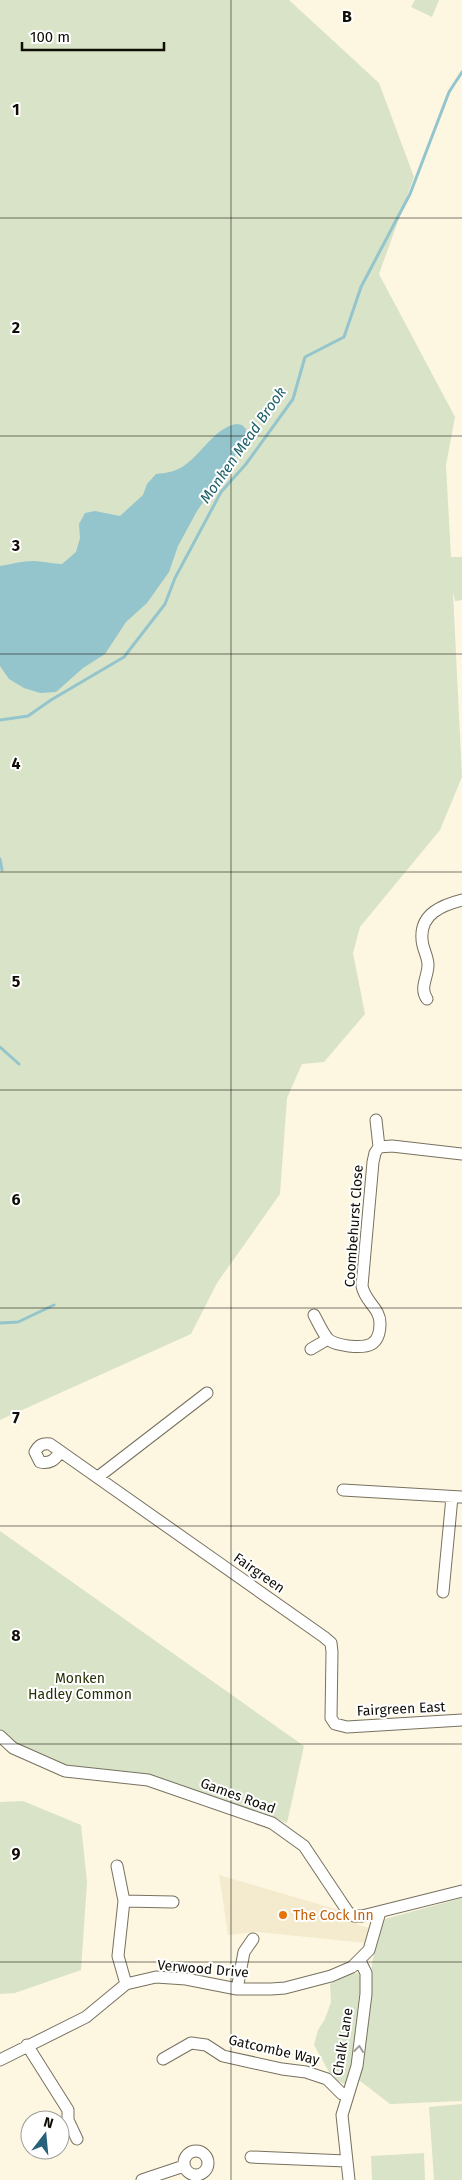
<svg xmlns="http://www.w3.org/2000/svg" width="462" height="2180" font-family="'Fira Sans',sans-serif">
	<style>
		.built { fill: #f4ebcf }
		.green { fill: #d9e3c7 }
		.water { fill: #94c5cd }
		.lines { fill: none; stroke-linecap: round; stroke-linejoin: round }
		.stream { stroke: #94c5cd; stroke-width: 3 }
		.street-casing { stroke: #77715f; stroke-width: 13 }
		.street { stroke: #fff; stroke-width: 11 }
		.oneway { stroke: #9f9e9b }
		.grid { fill: none; stroke: #0f0d06; stroke-width: 1; stroke-opacity: 0.55 }
		.food-dot { fill: #e8710a; stroke: #fff; stroke-width: 2 }
		.labels { text-anchor: middle; dominant-baseline: central; stroke-width: 4; stroke-linejoin: round; paint-order: stroke }
		.street-label { font-size: 14px; fill: #0f0d06; stroke: #fff }
		.park-label { font-size: 14px; fill: #252f03; stroke: #fff }
		.food-label { font-size: 14px; fill: #c56008; stroke: #fff; text-anchor: start }
		.water-label { font-size: 15px; font-style: italic; fill: #1f606b; stroke: #fff }
		.grid-label { font-size: 16px; text-anchor: middle; font-weight: bold; fill: #0f0d06; stroke: #fff; stroke-width: 4; stroke-linejoin: round; paint-order: stroke }
	</style>
	<rect width="100%" height="100%" fill="#fdf7e2"/>
	<path class="built" d="M219 1875 339 1910 350 1920 361 1926 371 1928 366 1943 257 1932 228 1935Z"/>
	<path class="green" d="M0 0H289L379 83 414 177 379 274 455 417 446 465 451 557H462V600L455 601 453 592 462 777 440 830 360 927 353 953 365 1014 324 1062 302 1064 287 1098 280 1194 217 1283 191 1334 0 1420Z
		M415 0H439L432 17 411 7Z
		M0 1531 304 1746 287 1823 221 1798 148 1776 63 1766 15 1745 0 1731Z
		M23 1801 81 1825 87 1882 81 1970 15 1993 0 1994V1802Z
		M462 1898V2101L390 2104 359 2080 363 2065 372 1964 381 1920Z
		M358 1973 362 1980 354 2067 347 2085 333 2079 314 2045 318 2030 325 2019 331 2002 330 1984 350 1974Z
		M462 2104V2180H434L429 2107Z
		M424 2153 425 2180H372L371 2156Z"/>
	<path class="water" d="M237 424 242 425 246 429V437L239 450 197 511 178 546 169 572 147 603 126 622 105 654 83 668 56 692 40 693 24 688 9 679 0 666V566C11 564 22 561 33 561 43 561 52 564 62 564L76 552 80 538 79 524 85 513 95 511 120 516 143 495 147 484 156 474C165 473 174 472 182 467 201 456 214 427 237 424Z"/>
	<g class="lines">
		<path class="stream" d="M0 720 28 716 51 700 124 657 165 604 175 578 221 492 246 464 293 399 305 357 344 337 361 287 410 194 449 92 462 72
			M0 859 2 870
			M0 1047 19 1064
			M0 1323 18 1322 54 1305"/>
		<defs>
			<path id="street" d="M427 999C419 988 428 977 428 965 428 956 422 948 422 939 420 914 442 905 462 900
				M379 1147 392 1146 462 1154
				M314 1315C318 1322 322 1332 328 1339 333 1344 342 1345 349 1346 368 1348 380 1346 380 1323 380 1308 365 1302 362 1286L373 1162 375 1153 379 1147 376 1120
				M311 1349 328 1339
				M60 1452C55 1460 50 1464 40 1462L35 1452C39 1445 42 1443 50 1444L324 1637 331 1643 332 1652 331 1718 335 1724 347 1727 462 1720
				M98 1477 207 1393
				M343 1490 462 1497
				M443 1592 452 1497
				M0 1736 13 1748 65 1771 148 1780 272 1823 304 1846 348 1912 354 1916H362L462 1891
				M117 1866 124 1901 118 1956 126 1984
				M124 1901 173 1902
				M237 1989 244 1952 253 1939
				M27 2045 68 2110V2120L77 2139
				M163 2059 191 2043 206 2045 223 2056 282 2069 306 2072 327 2079 342 2094 347 2096
				M0 2060 86 2017 126 1984 156 1977 186 1979 237 1989H271L285 1988 331 1976 352 1967 369 1950 380 1912
				M184 2163a12 12 0 1 1 24 0a12 12 0 1 1-24 0Z
				M251 2157 346 2161
				M142 2180 184 2166
				M349 2180 342 2115 357 2066 366 1994V1973L360 1961"/>
		</defs>
		<use href="#street" class="street-casing"/>
		<use href="#street" class="street"/>
	</g>
	<defs><path id="oneway-chevron" d="M-2-3.5L2.5 0L-2 3.5" fill="none" stroke-width="1.6" stroke-linecap="round" stroke-linejoin="round" transform="scale(1.25)"/></defs>
	<use class="oneway" href="#oneway-chevron" transform="translate(359 2049) rotate(-83)"/>
	<path class="grid" d="M231 0V2180M0 218H462M0 436H462M0 654H462M0 872H462M0 1090H462M0 1308H462M0 1526H462M0 1744H462M0 1962H462"/>
	<circle class="food-dot" cx="283" cy="1915" r="5"/>
	<g class="labels">
		<g class="street-label">
			<text transform="translate(354 1226) rotate(-86)">Coombehurst Close</text>
			<text transform="translate(259 1573) rotate(35)">Fairgreen</text>
			<text transform="translate(401 1709) rotate(-3)">Fairgreen East</text>
			<text transform="translate(238 1796) rotate(20)">Games Road</text>
			<text transform="translate(203 1969) rotate(5)">Verwood Drive</text>
			<text transform="translate(343 2042) rotate(-81)">Chalk Lane</text>
			<text transform="translate(274 2050) rotate(13)">Gatcombe Way</text>
		</g>
		<g class="park-label">
			<text x="80" y="1678">Monken<tspan x="80" dy="16">Hadley Common</tspan></text>
		</g>
		<g class="food-label">
			<text x="293" y="1915">The Cock Inn</text>
		</g>
		<g class="water-label">
			<text transform="translate(243 445) rotate(-55)">Monken Mead Brook</text>
		</g>
	</g>
	<g class="grid-label">
		<text x="347" y="22">B</text>
		<text x="16" y="115">1</text>
		<text x="16" y="333">2</text>
		<text x="16" y="551">3</text>
		<text x="16" y="769">4</text>
		<text x="16" y="987">5</text>
		<text x="16" y="1205">6</text>
		<text x="16" y="1423">7</text>
		<text x="16" y="1641">8</text>
		<text x="16" y="1859">9</text>
	</g>
	<g transform="translate(45 2135) rotate(16)"><circle r="24" fill="#ffffff" stroke="#9f9e9b"/>
	<path d="M0-4L9 19L0 12L-9 19Z" fill="#27617a"/>
	<text y="-8" font-size="14" font-weight="bold" text-anchor="middle" fill="#0f0d06">N</text>
	</g>
	<path d="M22 42v8h142v-8" fill="none" stroke="#0f0d06" stroke-width="2.5"/>
	<text x="30" y="42" font-size="15" fill="#0f0d06" stroke="#ffffff" stroke-width="4" paint-order="stroke">100 m</text>
</svg>
